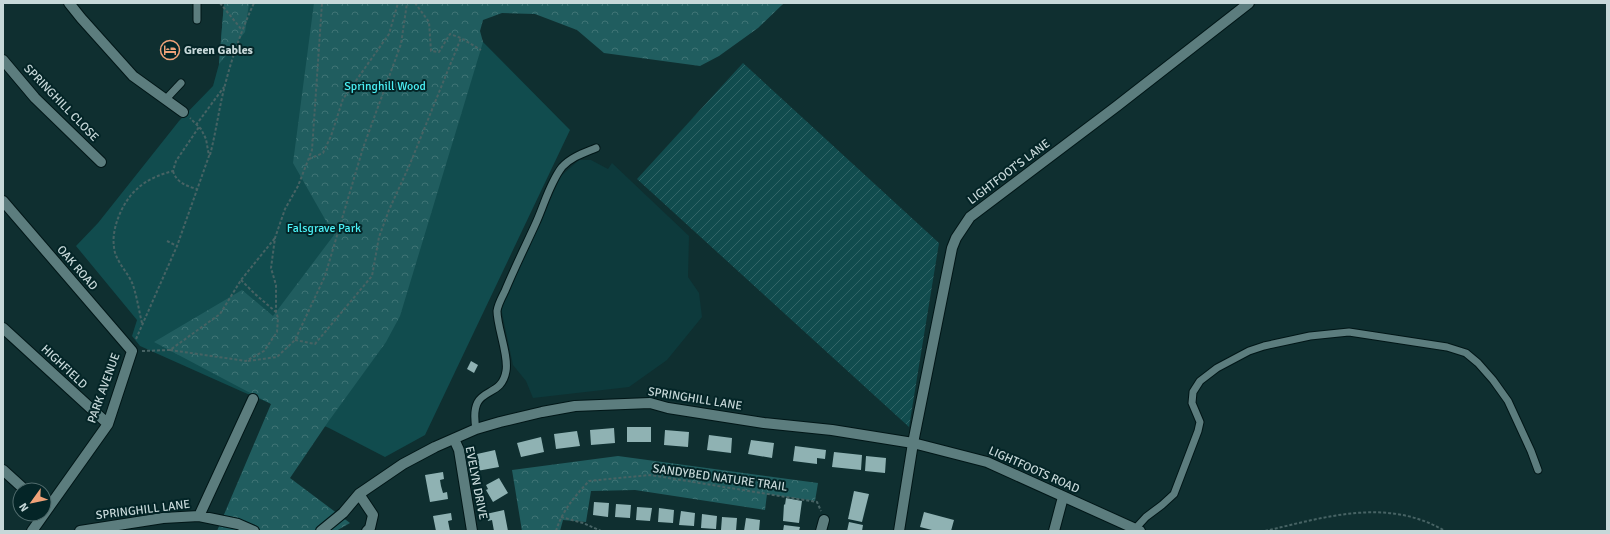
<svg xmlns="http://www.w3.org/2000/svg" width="1610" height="534" font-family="Signika,sans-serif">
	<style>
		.built { fill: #0d3a3c }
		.green { fill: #114c4e }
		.forest { fill: url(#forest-crowns) }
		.garden { fill: url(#garden-furrows) }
		.building { fill: #8fb2b3 }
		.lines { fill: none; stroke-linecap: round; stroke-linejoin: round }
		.lane-casing { stroke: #011617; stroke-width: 9 }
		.street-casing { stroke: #011617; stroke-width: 12 }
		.path { stroke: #476364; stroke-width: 2; stroke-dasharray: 3 2; stroke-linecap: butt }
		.lane { stroke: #5c7d7e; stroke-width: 7 }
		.street { stroke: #5c7d7e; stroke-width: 10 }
		.labels { text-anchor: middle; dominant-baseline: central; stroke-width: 4; stroke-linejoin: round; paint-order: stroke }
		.poi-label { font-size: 12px; font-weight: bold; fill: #c7d8d9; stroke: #042527; text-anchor: start }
		.park-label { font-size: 12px; fill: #4cf0f5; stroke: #042527 }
		.street-label { font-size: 12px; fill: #c7d8d9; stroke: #042527 }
	</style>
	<defs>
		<pattern id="forest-crowns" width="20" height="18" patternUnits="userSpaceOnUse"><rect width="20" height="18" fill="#205d5f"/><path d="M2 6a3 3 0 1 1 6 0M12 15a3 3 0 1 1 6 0" fill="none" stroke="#3f7475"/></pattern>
		<pattern id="garden-furrows" width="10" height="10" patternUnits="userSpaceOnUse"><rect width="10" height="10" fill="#114c4e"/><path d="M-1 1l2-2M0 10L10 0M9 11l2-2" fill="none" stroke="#326567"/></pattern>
	</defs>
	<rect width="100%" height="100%" fill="#0f2f30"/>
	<path class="built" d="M579 160H591L608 169 612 163 689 236 688 277 699 293 702 317 667 360 629 387 533 398 526 381 513 365 501 308 561 176Z"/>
	<path class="green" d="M224 3H407L483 42 570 130 425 435 385 457 329 428 243 392 140 346 132 336 137 320 76 246 98 223 179 121 213 86 219 64Z"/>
	<path class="forest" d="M224 3H249L245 32 219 64Z
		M314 3H784L758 28 719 56 700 66 604 53 577 30 535 14 502 13 483 20 480 31 483 42 400 316 386 342 328 422 290 478 350 523 336 531H165H217L271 404 154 342 242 290 273 316 276 312 334 235 293 163Z
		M618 456 818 483 815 501 767 494 765 510 635 490 591 491 586 522 563 520 560 531H522L512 470Z"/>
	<path class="garden" d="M743 63 939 243 909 427 637 179Z"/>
	<path class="building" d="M471 361 478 365 474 373 467 369Z
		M627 427H651V442H627Z
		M614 428 615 443 591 445 590 430Z
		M665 430 689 432 688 447 664 445Z
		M577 431 580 446 556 449 554 434Z
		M709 435 732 438 731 453 707 450Z
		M541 437 544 452 521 457 517 443Z
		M751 440 774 443 772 458 748 454Z
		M795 446 826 450 825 459 817 458V464L793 461Z
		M495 450 499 467 477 471 475 462 479 461 477 454Z
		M834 452 862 455 861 470 832 467Z
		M866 456 886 458 885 473 865 471Z
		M443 472 444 479 440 480 441 486 443 493 447 492 448 499 430 502 425 475Z
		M499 478 508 493 493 502 486 490 488 489 486 485Z
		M854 491 869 494 862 522 848 519Z
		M786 498 802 501 799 523 783 521 784 504 785 505Z
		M594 502 609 503 608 517 593 515Z
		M616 504 631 505 630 518 615 517Z
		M637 507 652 508 650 521 636 520Z
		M659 508 674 510 673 523 658 522Z
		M504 510 508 531H494L492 520 488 521 486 514Z
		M681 511 695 513 694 526 679 525Z
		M924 512 954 520 951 531H936L920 527Z
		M451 513 452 520 448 521 450 531H436L433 516Z
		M702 514 717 516 716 529 701 528Z
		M722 517 737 518 736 531 721 530Z
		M746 518 760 520 759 531H744Z
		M849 522 863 525 862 531H847Z
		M784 525 800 527 799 531H783Z"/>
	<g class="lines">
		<defs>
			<path id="lane" d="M197 3V20
				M166 99 181 83
				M476 429C468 382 501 402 506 371 509 356 497 327 497 311 498 304 502 297 505 291 514 269 525 247 535 225 544 206 549 184 562 167 571 157 584 153 596 148
				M1135 529 1146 517 1162 505 1174 494 1198 431 1200 422 1192 403 1193 392 1200 381 1217 368 1249 351 1264 346 1310 336 1349 332 1447 347 1466 353 1478 363 1493 380 1508 401 1531 451 1538 470"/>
			<path id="street" d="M69 3 81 18 133 76 183 112
				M3 60 35 98 101 162
				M3 201 132 351 108 424 32 531
				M3 328 108 424
				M454 439 459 450 472 531
				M3 470 25 490
				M359 494 373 515 370 528 367 531
				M199 516 253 399
				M80 531 163 518 199 516 238 524 254 531
				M321 531 343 513 359 494 403 464 435 447 476 429 500 422 542 412 575 406 650 403 668 408 764 423 832 430 913 443 899 531
				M821 531 824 520
				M1054 531 1063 497
				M1140 531 987 462 913 443 952 248 956 238 970 217 1117 106 1249 3"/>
		</defs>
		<use href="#lane" class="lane-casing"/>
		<use href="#street" class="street-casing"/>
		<path class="path" d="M220 3 242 30
			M415 3 429 22 431 51 439 52 450 34 461 38 481 50
			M196 125 224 87
			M210 155C216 132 219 108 225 85 232 57 242 29 254 3
			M309 159 323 153 331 136 343 99 389 34 398 3
			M173 171C176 182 186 186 197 189
			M167 241 177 246
			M241 280 255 294 276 312
			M142 323C139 311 137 297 133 285 128 272 115 261 114 247 111 228 123 201 137 189 146 180 161 174 173 171L176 161 199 127
			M136 339 177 246 209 156 206 139 201 129 190 118
			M295 340 315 344 372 276 379 237 389 210 410 164 461 38
			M170 350 246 361 264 351 277 332 278 318 276 312V285L271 268 275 238 285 209 298 186 312 150 322 3
			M142 351 170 350 220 314 241 280 275 238
			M248 361 277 357 295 340 325 276 363 148 401 44 407 3
			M561 517 583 523 601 531
			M556 531C562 511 575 496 589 481L650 475 817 502 821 511
			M1265 531C1326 517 1387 497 1445 531"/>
		<use href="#lane" class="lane"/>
		<use href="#street" class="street"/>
	</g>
	<defs>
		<symbol id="hotel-ring" viewBox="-11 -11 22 22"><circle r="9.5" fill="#042527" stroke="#f0a279" stroke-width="1.5"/><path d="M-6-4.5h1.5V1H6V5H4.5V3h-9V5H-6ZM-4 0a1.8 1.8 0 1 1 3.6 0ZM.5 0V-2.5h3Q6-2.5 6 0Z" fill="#f0a279"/></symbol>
	</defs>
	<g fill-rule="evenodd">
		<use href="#hotel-ring" x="159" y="39" width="22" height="22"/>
	</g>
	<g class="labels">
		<g class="poi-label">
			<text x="184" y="50">Green Gables</text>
		</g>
		<g class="park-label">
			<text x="385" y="86">Springhill Wood</text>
			<text x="324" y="228">Falsgrave Park</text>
		</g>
		<g class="street-label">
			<text transform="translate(61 103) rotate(46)">SPRINGHILL CLOSE</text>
			<text transform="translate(1009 172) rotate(-37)">LIGHTFOOT'S LANE</text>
			<text transform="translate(77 268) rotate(49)">OAK ROAD</text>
			<text transform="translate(64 367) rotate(43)">HIGHFIELD</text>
			<text transform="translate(104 388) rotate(-70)">PARK AVENUE</text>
			<text transform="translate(695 399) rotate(9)">SPRINGHILL LANE</text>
			<text transform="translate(1034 470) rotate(24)">LIGHTFOOTS ROAD</text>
			<text transform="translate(720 478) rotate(8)">SANDYBED NATURE TRAIL</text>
			<text transform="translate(476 483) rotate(79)">EVELYN DRIVE</text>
			<text transform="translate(143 510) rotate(-7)">SPRINGHILL LANE</text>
		</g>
	</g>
	<rect width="1610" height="534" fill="none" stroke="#c7d8d9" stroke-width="8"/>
	<g transform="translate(32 502) rotate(237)"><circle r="19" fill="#042527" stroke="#526d6e"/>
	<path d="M0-3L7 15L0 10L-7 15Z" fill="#f0a279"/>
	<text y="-6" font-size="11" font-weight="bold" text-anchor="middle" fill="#c7d8d9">N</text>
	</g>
</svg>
